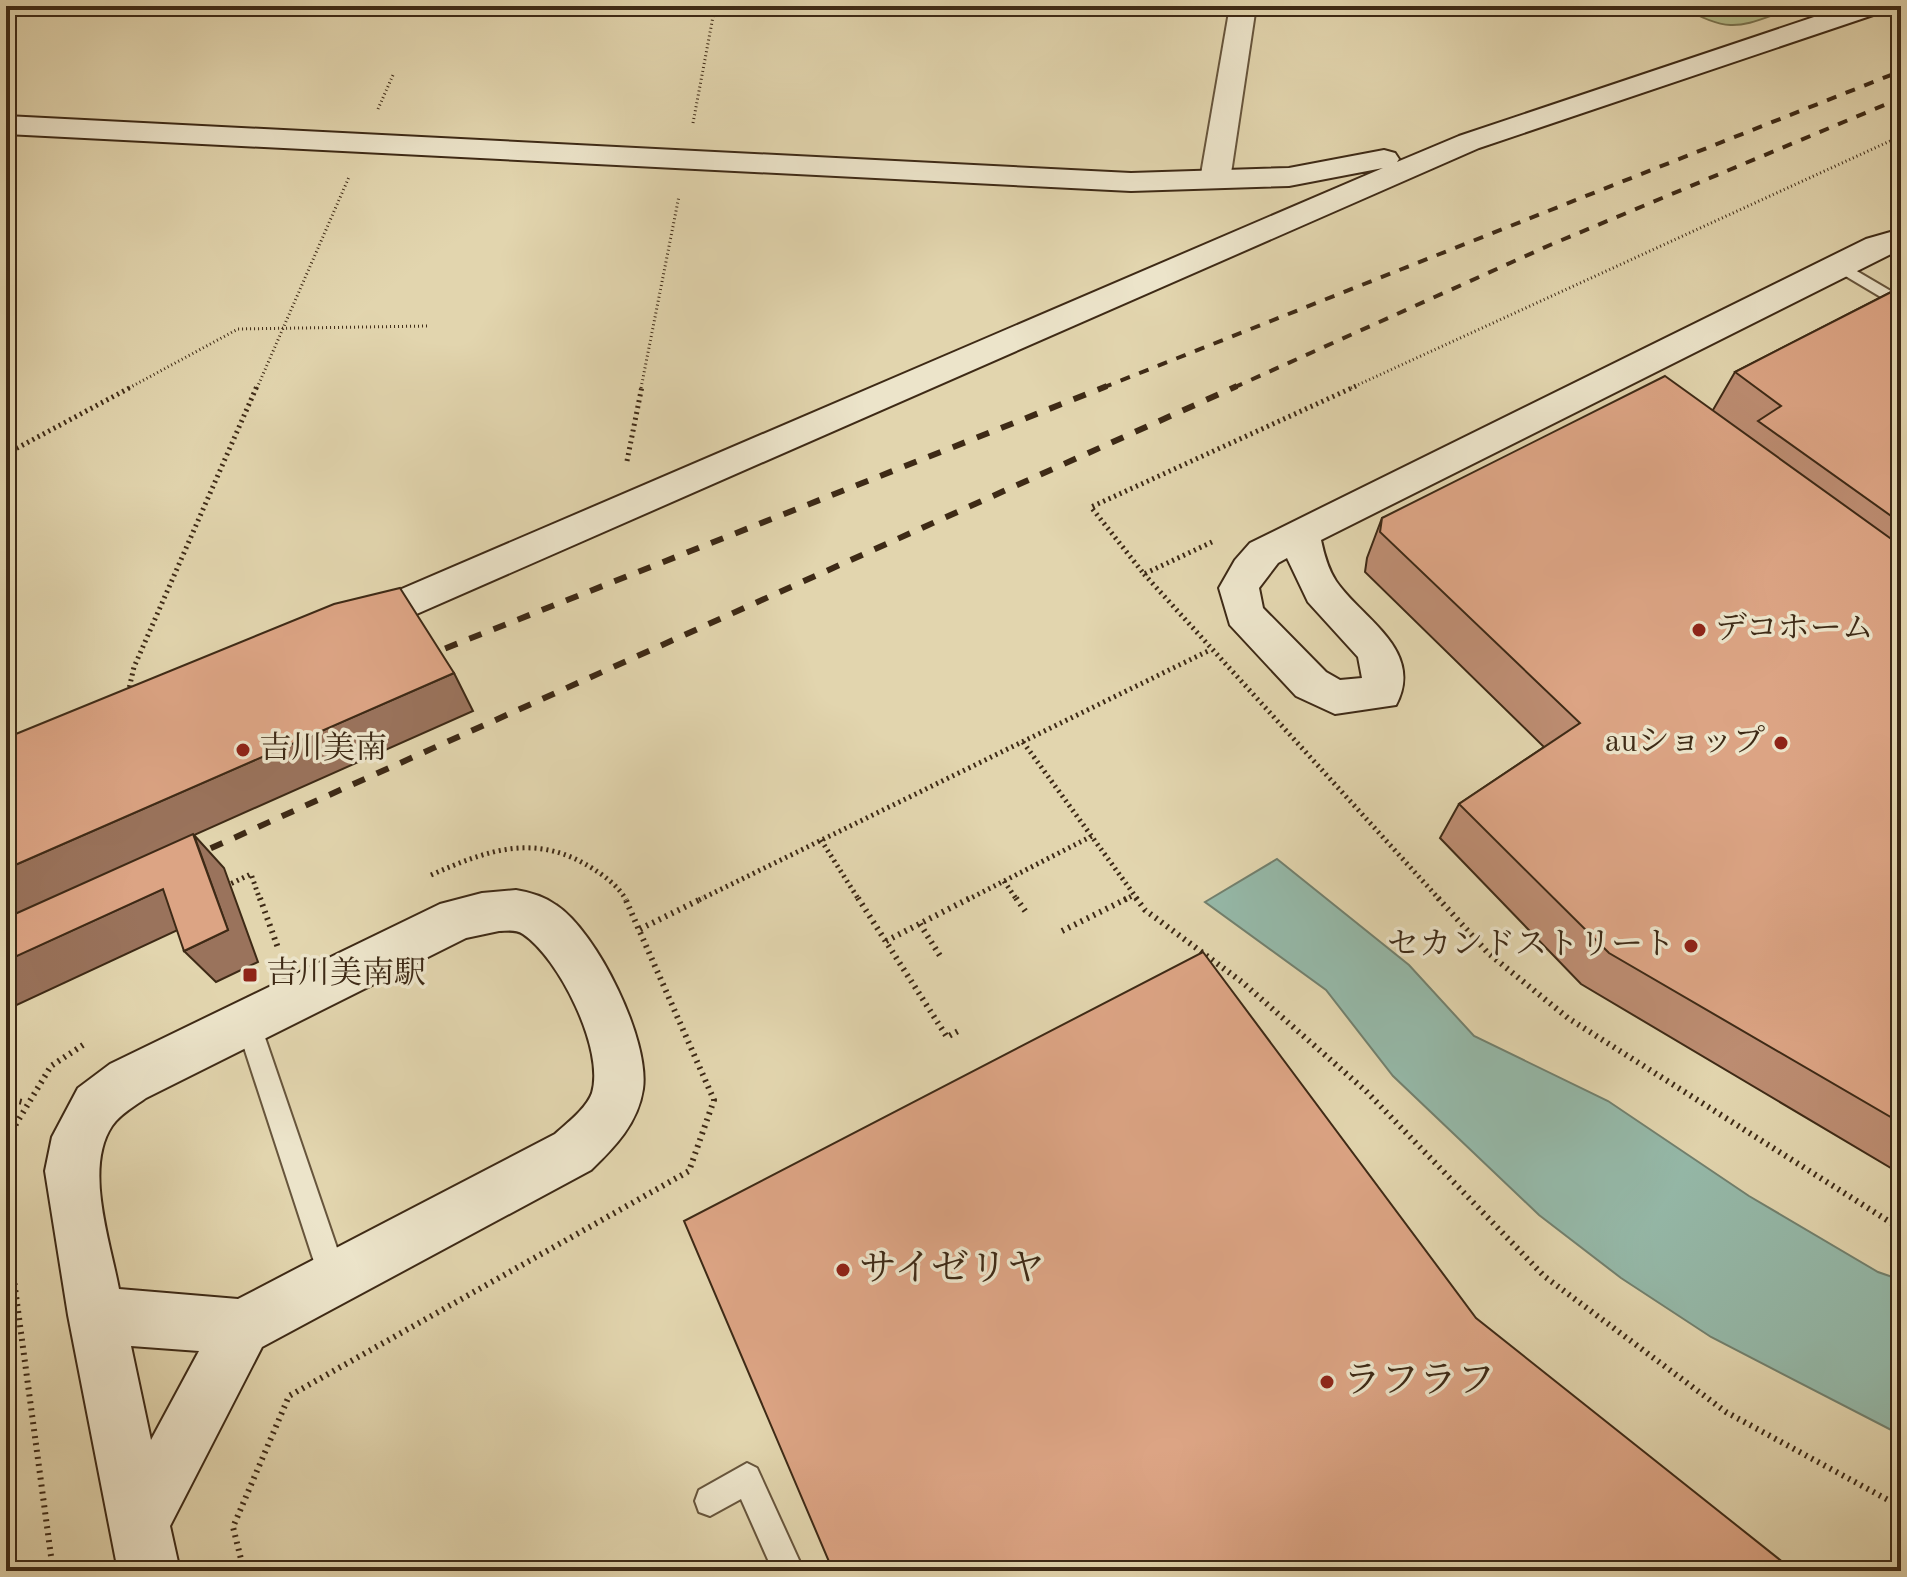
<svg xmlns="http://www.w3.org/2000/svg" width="1907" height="1577" font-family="'Old Standard TT','Noto Serif JP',serif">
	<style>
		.green { fill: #b4bd8a; stroke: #797450; stroke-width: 2 }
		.water { fill: #95b9a9; stroke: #72806e; stroke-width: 2 }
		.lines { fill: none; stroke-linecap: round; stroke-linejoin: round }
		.lane-casing { stroke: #67553c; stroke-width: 4 }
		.street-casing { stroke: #67553c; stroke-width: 4 }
		.secondary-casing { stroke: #3e2a16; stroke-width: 4 }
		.path-far2 { stroke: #3e2a16; stroke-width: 3; stroke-dasharray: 1 3; stroke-linecap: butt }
		.path-far1 { stroke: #3e2a16; stroke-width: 5; stroke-dasharray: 2 4; stroke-linecap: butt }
		.path { stroke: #3e2a16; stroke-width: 6; stroke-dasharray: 2 5; stroke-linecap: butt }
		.lane { fill: #ece4ca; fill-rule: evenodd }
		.street { fill: #ece4ca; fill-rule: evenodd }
		.secondary { fill: #ece4ca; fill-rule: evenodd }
		.rail-far1 { stroke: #3e2a16; stroke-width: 4; stroke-dasharray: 10 10; stroke-linecap: butt }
		.rail { stroke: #3e2a16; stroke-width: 6; stroke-dasharray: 13 13; stroke-linecap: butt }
		.wall { fill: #bd8d72; stroke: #3e2a16; stroke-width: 2 }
		.shaded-wall { fill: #9a735c; stroke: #3e2a16; stroke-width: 2 }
		.building { fill: #dca484; stroke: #3e2a16; stroke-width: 2 }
		.poi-dot { fill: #8f2418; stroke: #ece4ca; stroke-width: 3 }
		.labels { text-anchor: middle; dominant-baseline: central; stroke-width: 7; stroke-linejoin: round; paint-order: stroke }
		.poi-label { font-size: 32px; fill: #3e2a16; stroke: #ece4ca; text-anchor: start }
		.near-poi-label { font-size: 38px; fill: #3e2a16; stroke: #ece4ca; text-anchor: start }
	</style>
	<rect width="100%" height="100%" fill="#e2d5ae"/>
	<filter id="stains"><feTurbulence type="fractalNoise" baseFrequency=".0025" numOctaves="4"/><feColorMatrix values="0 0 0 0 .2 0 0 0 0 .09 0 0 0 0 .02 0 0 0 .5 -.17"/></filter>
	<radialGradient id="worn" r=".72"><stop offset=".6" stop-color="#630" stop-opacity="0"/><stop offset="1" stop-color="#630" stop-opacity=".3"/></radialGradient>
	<path class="green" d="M1680 6H1800C1742 24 1736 38 1680 6Z"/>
	<path class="water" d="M1277 859 1409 965 1474 1036 1608 1101 1749 1196 1878 1272 1901 1280V1435L1711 1337 1621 1278 1539 1215 1393 1076 1326 990 1205 902Z"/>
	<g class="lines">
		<defs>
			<path id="lane" d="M1838 260 1901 297V309L1832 268V262Z
				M247 1009 256 1012 259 1020 348 1280 344 1290 334 1294 324 1290 320 1280 235 1020 238 1012Z
				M747 1463 757 1468 804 1571H773L741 1499 710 1516 699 1512 695 1501 699 1490Z"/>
			<path id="street" d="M1230 6H1256L1230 180 1226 186H1204L1200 180Z"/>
			<path id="secondary" d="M1847 6H1886L1882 12 1479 148 355 641 341 637 335 626 341 615 1383 168 1289 186 1131 191 6 134V116L1131 173 1289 168 1384 150 1395 153 1399 159 1397 162 1459 136Z
				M1901 229V249L1321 540C1324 554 1328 569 1336 581 1362 619 1425 650 1396 705L1335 714 1296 696 1230 625 1219 588 1235 560 1250 543 1866 239ZM1287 558 1308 602 1358 657 1362 678 1340 680 1326 672 1263 608 1259 588 1278 563Z
				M516 890C529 892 545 897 556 905 597 932 650 1040 643 1089 638 1123 615 1147 591 1170L262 1347 170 1526 180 1571H118L68 1315 45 1171 52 1137 78 1088 110 1064 440 904 482 893ZM499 931C507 931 516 929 523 934 559 958 605 1050 592 1093 586 1109 567 1123 555 1134L238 1299 119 1289C110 1241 84 1168 112 1126 120 1114 135 1106 146 1098L466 938ZM131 1346 199 1351 151 1440Z"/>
		</defs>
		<use href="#lane" class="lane-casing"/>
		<use href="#street" class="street-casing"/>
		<use href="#secondary" class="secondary-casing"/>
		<path class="path-far2" d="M378 109 393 75
			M693 123 715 6
			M129 388 238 329 430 326
			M257 388 349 177
			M641 388 679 196
			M1351 388 1901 136"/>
		<path class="path-far1" d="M6 454 133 386
			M627 461 642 386
			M1212 542 1144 574 1091 507 1356 386
			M1144 574 1440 900
			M128 693 134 667 257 386
			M1023 742 1138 900
			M821 840 859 900
			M431 875C490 849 537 832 595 870 606 877 620 888 626 900
			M1004 881 1017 900
			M226 886 251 874 260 900
			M699 900 1210 650
			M967 900 1092 836
			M1124 900 1134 895"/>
		<path class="path" d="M260 898 278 948
			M858 898 947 1037 960 1030
			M1016 898 1028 915
			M1136 898 1145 910 1242 982 1366 1091 1544 1276 1726 1412 1901 1507
			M1438 898 1488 953 1568 1018 1901 1229
			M920 924 942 959
			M640 929 703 898
			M1062 931 1128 898
			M886 941 970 898
			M6 1098 26 1103
			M6 1151 13 1129 51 1066 83 1045
			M6 1221 53 1571
			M244 1571 233 1527 289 1396 689 1171 714 1100 625 898"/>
		<use href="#lane" class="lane"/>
		<use href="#street" class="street"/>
		<use href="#secondary" class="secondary"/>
		<path class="rail-far1" d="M1102 388 1901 71
			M1233 388 1550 245 1901 98"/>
		<path class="rail" d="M421 658 1107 386
			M187 859 1237 386"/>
	</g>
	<path class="wall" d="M1901 287V1174L1581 984 1440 838 1459 804 1544 747 1365 572 1367 558 1382 518 1713 410 1735 372Z"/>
	<path class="shaded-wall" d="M454 673 473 711 194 835 224 868 258 962 216 982 184 951 228 930 194 835 19 914 29 950 163 889 195 922 6 1010V961L24 952 6 938V869Z"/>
	<path class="building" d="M1901 287V523L1758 421 1781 406 1735 372Z
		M1665 376 1901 546V1123L1609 953 1459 804 1580 723 1380 532 1382 518Z
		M400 588 454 673 6 869V738L334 604Z
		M193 834 228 930 184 951 163 889 6 961V918Z
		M1203 952 1476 1318 1794 1571H833L684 1221Z"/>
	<g class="poi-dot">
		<circle cx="1699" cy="630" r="8"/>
		<circle cx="1781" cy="743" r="8"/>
		<circle cx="243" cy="750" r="8"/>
		<circle cx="1691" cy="946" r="8"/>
		<rect x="242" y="967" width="16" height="16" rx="4"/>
		<circle cx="843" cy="1270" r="8"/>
		<circle cx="1327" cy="1382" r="8"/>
	</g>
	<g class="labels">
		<g class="poi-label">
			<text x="1715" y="630">デコホーム</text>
			<text x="1765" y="743" text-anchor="end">auショップ</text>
			<text x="259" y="750">吉川美南</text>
			<text x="1675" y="946" text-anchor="end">セカンドストリート</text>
			<text x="266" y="975">吉川美南駅</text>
		</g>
		<g class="near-poi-label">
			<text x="859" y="1270">サイゼリヤ</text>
			<text x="1343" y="1382">ラフラフ</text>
		</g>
	</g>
	<rect width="1907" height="1577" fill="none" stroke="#e2d5ae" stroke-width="32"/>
	<rect x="8" y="8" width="1891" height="1561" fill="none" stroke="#3e2a16" stroke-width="4"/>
	<rect x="16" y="16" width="1875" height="1545" fill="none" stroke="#3e2a16" stroke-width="2"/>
	<rect width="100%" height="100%" filter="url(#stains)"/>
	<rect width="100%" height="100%" fill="url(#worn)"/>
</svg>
